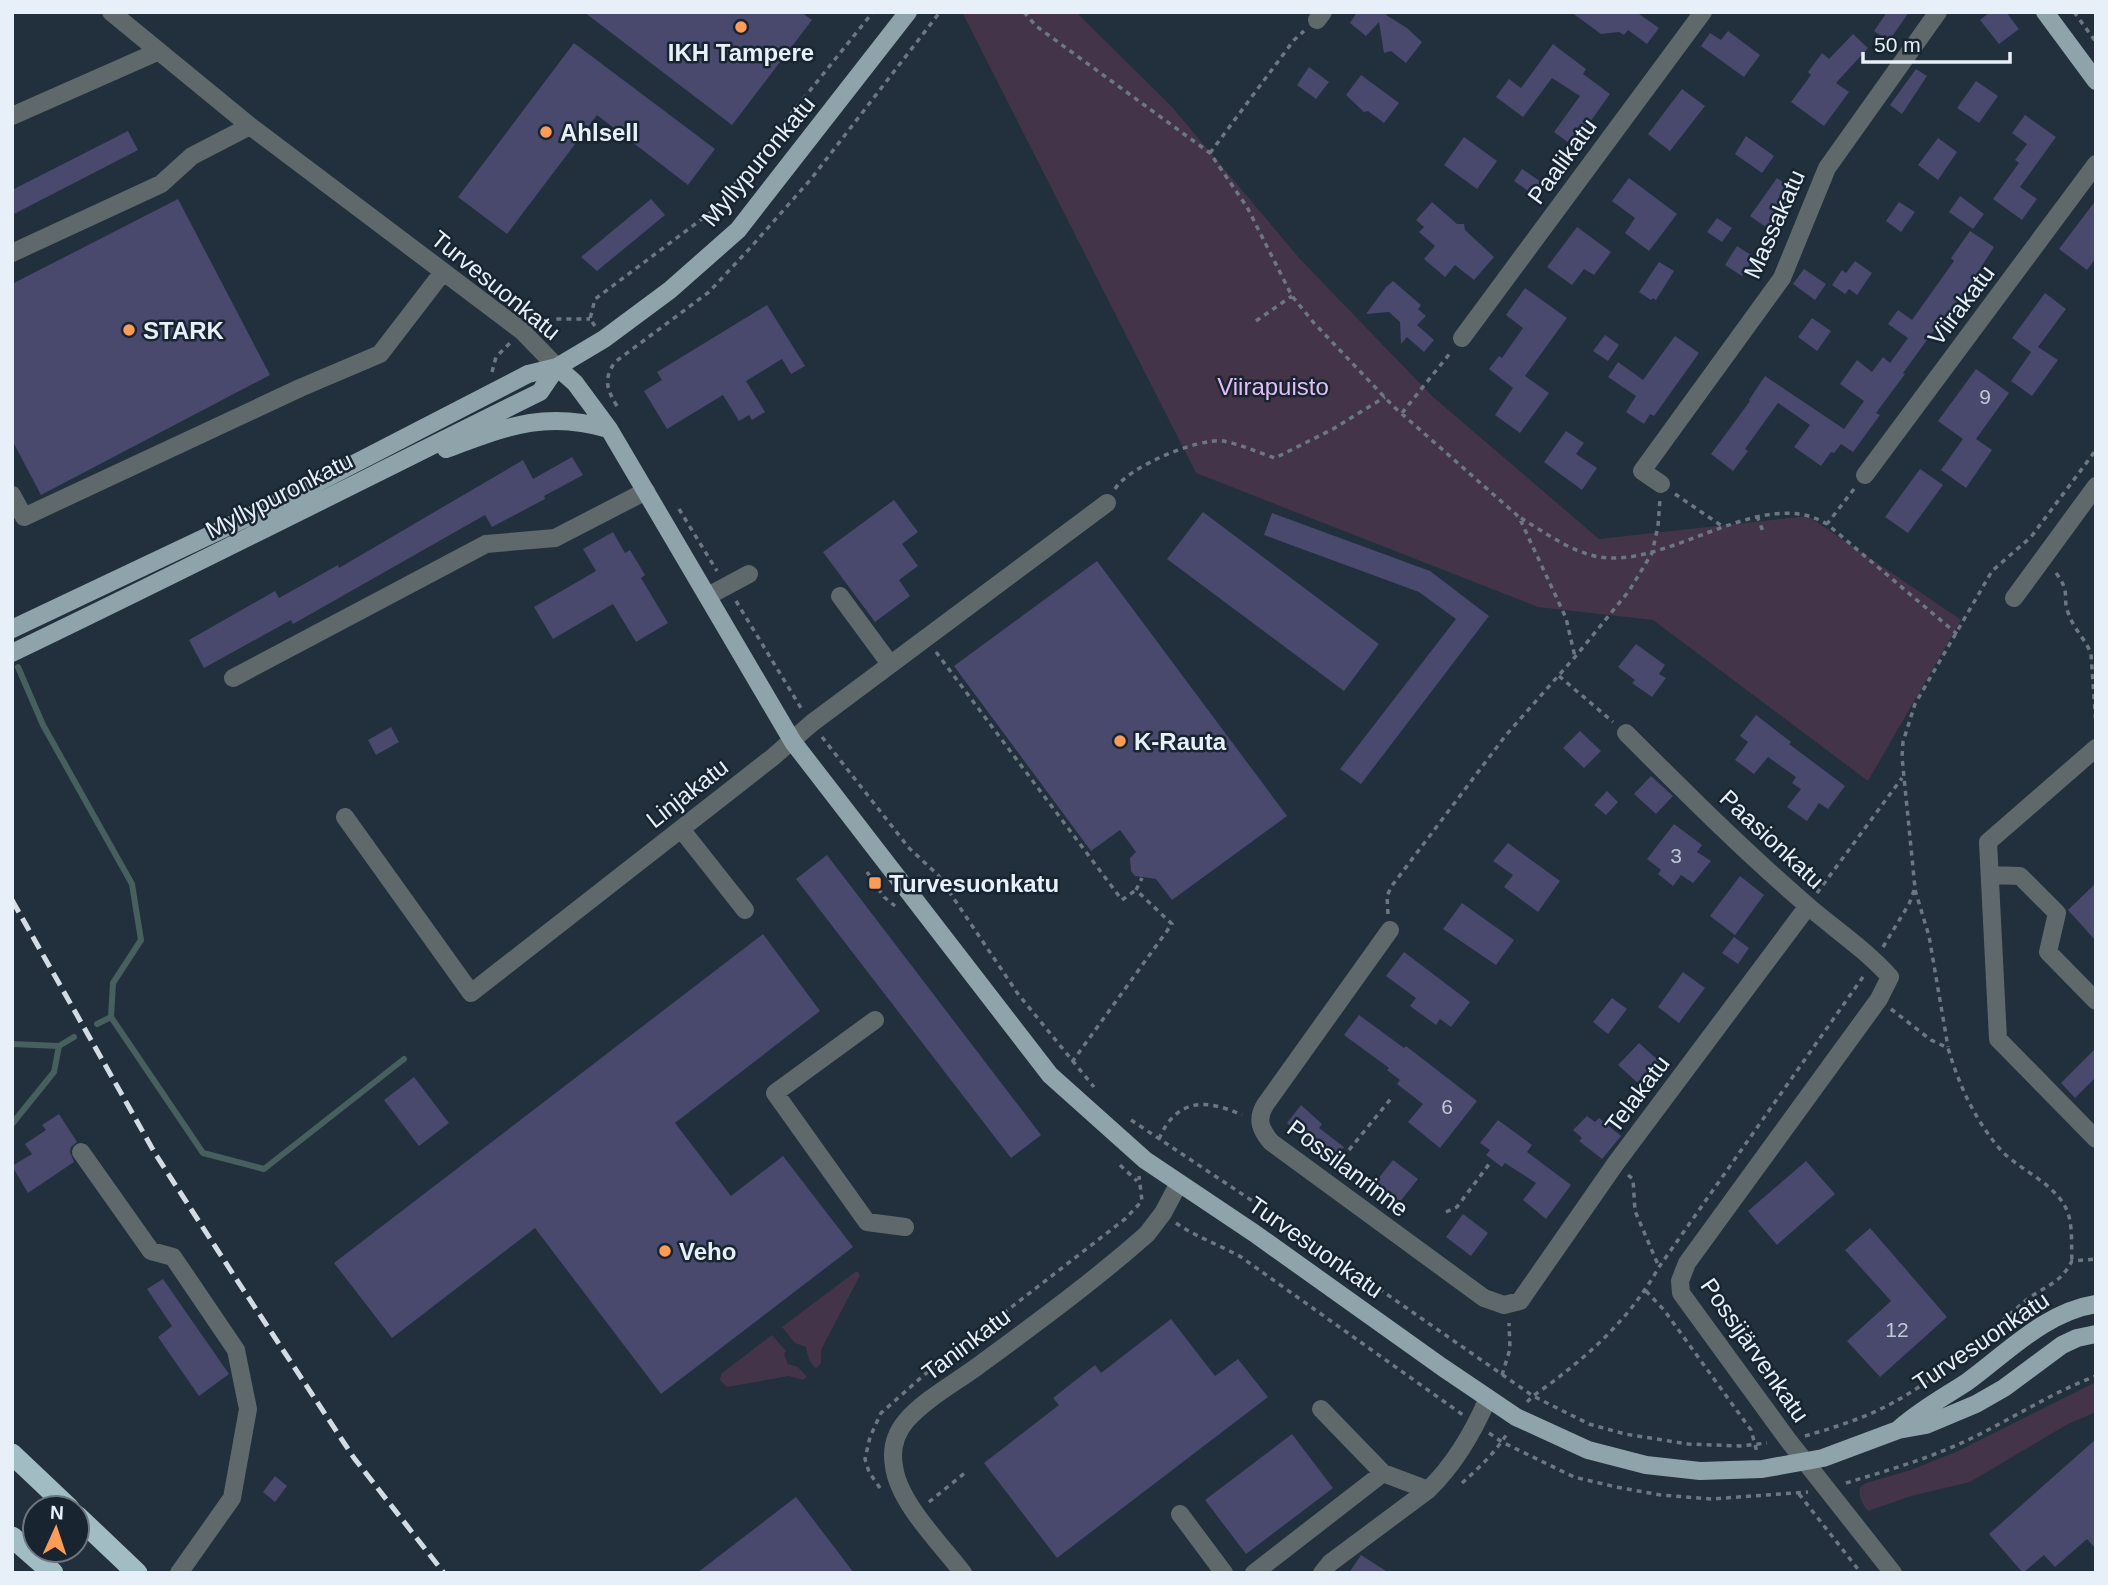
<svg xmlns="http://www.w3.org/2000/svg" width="2108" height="1585" font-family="Arial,sans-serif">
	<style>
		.green { fill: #433449 }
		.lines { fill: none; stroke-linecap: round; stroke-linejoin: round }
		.stream { stroke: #485f5f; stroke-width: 6 }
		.building { fill: #48496c }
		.path { stroke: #6c7783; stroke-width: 3.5; stroke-dasharray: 5 5; stroke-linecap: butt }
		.minor { stroke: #5f696c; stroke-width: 18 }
		.major { stroke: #8fa4aa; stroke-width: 18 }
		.highway { stroke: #a2bcc3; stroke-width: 21 }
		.rail { stroke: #d3dce5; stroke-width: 5; stroke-dasharray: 14 7; stroke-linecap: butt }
		.poi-dot { fill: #fd9c57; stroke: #182531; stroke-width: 2.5 }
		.labels { text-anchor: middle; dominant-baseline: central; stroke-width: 5; stroke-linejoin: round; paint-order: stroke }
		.number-label { font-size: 21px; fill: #bfc6d5 }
		.poi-label { font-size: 24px; font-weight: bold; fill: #e7eff8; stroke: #182531; text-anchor: start }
		.street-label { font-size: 24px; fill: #e7eff8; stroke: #182531 }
		.park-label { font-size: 24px; fill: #e4bdf6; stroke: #182531 }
	</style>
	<rect width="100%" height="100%" fill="#222f3c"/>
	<path class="green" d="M962 12H1076L1172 107 1300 259 1432 396 1599 539 1808 516 1961 620 1868 781 1653 620 1538 607 1196 473Z
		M855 1272H858L860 1275 858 1279 821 1350V1363L816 1369 809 1360 806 1347 795 1343 782 1327Z
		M772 1335 786 1351 784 1354 788 1364 798 1367 807 1377 803 1380 789 1376 727 1387 720 1380 721 1374Z
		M2096 1382V1412L2068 1424 1970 1482 1911 1496 1868 1511C1862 1503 1858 1497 1860 1487L1866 1483 1911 1470 1958 1451Z"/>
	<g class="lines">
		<path class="stream" d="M18 667 43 725 132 884 141 940 113 983 111 1017 203 1153 264 1169 404 1059
			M97 1024 111 1017
			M12 1044 59 1046 74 1037
			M12 1124 54 1072 59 1046"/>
	</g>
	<path class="building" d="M584 12H801L812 20 732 125Z
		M1357 12H1388L1386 15 1407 28 1422 42 1406 63 1391 51 1384 53 1379 22 1366 36 1350 23Z
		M1571 12H1640L1639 14 1659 28 1647 44 1628 30 1624 35 1619 32 1601 34Z
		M1887 12H1909L1889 41 1874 31Z
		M1990 12H2006L2019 29 1999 44 1980 20Z
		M1728 31 1760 55 1744 77 1701 46 1710 33 1721 40Z
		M1853 34 1868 48 1836 83 1849 92 1824 126 1791 102 1811 75 1808 72 1822 53 1829 59Z
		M574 43 715 149 688 185 597 115 507 234 458 197Z
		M1553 44 1586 69 1583 74 1610 94 1573 146 1554 132 1580 96 1552 78 1523 117 1496 97 1509 79 1521 88Z
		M1309 67 1329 82 1316 99 1297 85Z
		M1916 69 1927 76 1902 114 1890 105Z
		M1361 75 1399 103 1384 123 1368 111 1364 112 1346 95Z
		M1976 81 1998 96 1979 123 1957 108Z
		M1682 89 1705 106 1670 151 1648 134Z
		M2025 115 2056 137 2020 187 2037 199 2022 220 1993 199 2019 163 2015 160 2027 144 2012 133Z
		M128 131 138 150 12 215V190Z
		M1746 136 1774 156 1762 173 1735 154Z
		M1464 137 1497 161 1477 189 1444 165Z
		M1938 138 1957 152 1938 180 1918 165Z
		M1522 169 1547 186 1538 198 1514 181Z
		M1629 178 1677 214 1649 251 1625 233 1635 218 1612 201Z
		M1777 178 1792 188 1788 192 1794 197 1770 230 1750 216Z
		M1960 196 1984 214 1973 229 1949 212Z
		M178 199 270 375 41 495 12 440V284Z
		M651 199 665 215 597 271 581 257Z
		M2096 200V258L2087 270 2059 249Z
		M1432 202 1457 224H1464L1465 230 1494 257 1474 280 1455 265 1445 277 1424 259 1435 246 1419 232 1424 227 1416 220Z
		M1899 202 1915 212 1901 232 1886 221Z
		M1717 218 1732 228 1722 242 1707 232Z
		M1577 227 1611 252 1594 275 1584 269 1572 285 1547 267Z
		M1970 231 1994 247 1942 328 1938 325 1903 373 1905 374 1876 413 1880 415 1853 452 1841 444 1834 453 1831 452 1821 466 1794 447 1810 425 1778 403 1745 449 1748 451 1733 471 1711 454 1750 401 1749 400 1765 376 1844 429 1864 401 1840 384 1857 360 1872 372 1883 357 1890 363 1908 338 1888 324 1898 310 1912 320 1954 261 1951 258Z
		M1737 246 1754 257 1742 276 1725 265Z
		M1855 261 1872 273 1857 295 1849 289 1845 294 1832 285 1842 270 1846 273Z
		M1659 262 1674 271 1656 300 1653 298 1651 300 1639 292Z
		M1804 269 1826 284 1815 300 1793 284Z
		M1393 281 1421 305 1418 309 1426 316 1417 325 1434 340 1424 352 1407 337 1401 344 1400 322 1389 312 1366 314 1386 287Z
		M1525 288 1567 318 1525 376 1549 393 1520 433 1495 415 1513 388 1489 369 1499 356 1502 358 1523 328 1506 315Z
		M2045 293 2066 309 2038 347 2058 360 2032 396 2011 381 2031 352 2012 338Z
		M767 305 805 366 791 374 782 359 746 381 765 412 752 420 749 415 739 421 723 395 667 429 644 391 662 380 657 372Z
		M1812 318 1831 331 1817 351 1798 337Z
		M1605 335 1619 345 1608 361 1593 351Z
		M1675 336 1699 353 1654 416 1650 414 1644 424 1626 412 1636 396 1608 377 1618 362 1643 380Z
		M1976 369 2009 393 1976 439 1992 450 1966 488 1941 470 1963 439 1938 421Z
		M1566 431 1584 443 1576 454 1597 468 1582 490 1544 462Z
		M572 457 583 475 544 496 545 499 492 527 485 515 293 624 291 620 204 668 189 640 275 591 279 598 338 565 339 568 523 460 533 479Z
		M1920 469 1943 485 1908 533 1885 517Z
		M894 500 918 532 902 544 918 566 899 580 910 596 875 622 823 552Z
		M1203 512 1379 644 1344 691 1167 559Z
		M1272 513 1430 571 1489 616 1361 784 1340 769 1456 619 1419 592 1264 535Z
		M613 532 625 553 630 550 645 575 641 578 668 623 636 642 613 604 553 639 534 607 596 571 583 549Z
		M1097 561 1287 816 1172 900 1156 879 1135 876 1131 871 1130 858 1136 852 1120 830 1091 851 954 666Z
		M1636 644 1665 665 1659 674 1666 678 1652 697 1632 683 1635 680 1618 667Z
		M1756 715 1791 742 1789 744 1845 786 1828 809 1819 803 1807 821 1787 807 1801 789 1792 783 1796 777 1768 757 1754 774 1735 760 1748 742 1740 736Z
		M391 727 399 742 376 755 368 740Z
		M1580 731 1601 751 1584 768 1563 748Z
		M1651 776 1673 796 1656 814 1634 794Z
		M1607 791 1618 802 1606 815 1594 805Z
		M1674 824 1702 845 1697 852 1711 861 1693 883 1681 875 1673 886 1658 874 1661 870 1647 859Z
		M1508 843 1560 881 1538 912 1504 887 1513 875 1493 861Z
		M827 855 1041 1135 1011 1158 796 879Z
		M1740 876 1764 895 1735 935 1710 916Z
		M2096 883V941L2068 910Z
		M1462 903 1514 940 1496 965 1443 929Z
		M763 934 820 1011 675 1123 731 1196 783 1156 853 1247 661 1394 535 1228 392 1338 334 1263Z
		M1734 937 1749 948 1738 964 1722 953Z
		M1404 952 1470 1002 1451 1027 1440 1019 1436 1025 1410 1006 1416 998 1386 976Z
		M1683 972 1705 988 1679 1023 1658 1007Z
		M1612 998 1627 1009 1608 1034 1593 1022Z
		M1359 1015 1404 1048 1406 1046 1477 1101 1440 1148 1408 1122 1423 1104 1397 1084 1400 1080 1387 1070 1389 1068 1344 1035Z
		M1639 1043 1660 1062 1639 1084 1618 1065Z
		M2096 1048V1077L2075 1098 2061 1083Z
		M414 1077 449 1123 419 1146 384 1100Z
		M1301 1105 1322 1124 1319 1128 1344 1147 1332 1163 1287 1123Z
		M59 1114 77 1142 71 1147 70 1152 74 1162 28 1193 12 1166 32 1154 25 1144 46 1130 42 1125Z
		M1587 1116 1595 1122 1599 1118 1621 1136 1602 1159 1579 1141 1582 1138 1573 1130Z
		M1498 1120 1532 1145 1527 1152 1571 1185 1546 1219 1523 1200 1536 1183 1505 1163 1502 1167 1486 1155 1490 1150 1480 1143Z
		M1393 1160 1418 1179 1399 1203 1374 1184Z
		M1806 1161 1835 1194 1777 1245 1748 1211Z
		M1463 1214 1488 1233 1471 1256 1446 1237Z
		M1870 1228 1947 1317 1880 1377 1847 1341 1891 1301 1845 1250Z
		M163 1279 229 1374 199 1396 158 1337 172 1326 147 1289Z
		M1171 1319 1215 1376 1238 1359 1268 1397 1057 1558 984 1463 1059 1405 1053 1398 1095 1365 1101 1373Z
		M1292 1434 1333 1488 1246 1554 1205 1500Z
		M2096 1439V1549L2087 1539 2055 1567 2044 1555 2023 1573 1989 1534Z
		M275 1476 287 1486 275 1502 263 1492Z
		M796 1497 854 1573H697Z
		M1361 1555 1389 1573H1349Z"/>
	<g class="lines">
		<path class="path" d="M1024 12 1036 26 1210 153 1247 207 1292 296 1314 323 1393 406 1519 517 1566 618 1575 657
			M2074 12 2096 42
			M1210 153 1294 40 1304 31
			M537 321 540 319H590
			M1256 321 1292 296
			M595 326 590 319 595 299 714 210 873 12
			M492 372 496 357 510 343
			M617 406C607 390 603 379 615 362L709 292 751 247 811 179 940 12
			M1402 413 1451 352
			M1115 489C1128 467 1197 438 1223 441 1240 444 1259 453 1275 458L1333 429 1385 397
			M1854 489 1827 524 1957 634
			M1675 494 1722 526
			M679 509 717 571
			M1757 516 1764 534
			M1521 518C1547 534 1578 557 1609 558 1679 561 1764 486 1827 524
			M2056 573C2072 594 2061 597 2069 615 2074 629 2086 640 2091 654L2096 725
			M736 601 801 708
			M936 652 1122 900 1136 890
			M1559 676 1613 722
			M822 737 909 848 938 875 1018 994 1094 1087
			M867 872 884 897 895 906
			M1915 890 1929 936 1948 1047
			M1817 893 1902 778
			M1388 914 1387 896 1391 887 1506 735 1575 657 1629 591 1652 553 1658 526 1660 499
			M1883 947 1909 904 1915 888 1902 757 1903 742 1915 704 1992 571 2031 537 2096 450
			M1891 1009 1931 1040 1948 1048C1959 1085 1974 1118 1999 1148 2019 1171 2057 1183 2068 1213 2073 1228 2071 1246 2072 1261
			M1072 1062 1172 924 1136 890 1142 878
			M1131 1120 1260 1206 1533 1396 1589 1424 1625 1434 1688 1444 1740 1446 1767 1443
			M1159 1139C1176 1099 1205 1098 1242 1115
			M1349 1150 1393 1096
			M1120 1165 1137 1181
			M1628 1175 1633 1179 1635 1211 1659 1267
			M1446 1212 1457 1207 1490 1163
			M1176 1223C1196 1237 1220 1245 1241 1257L1463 1415
			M1646 1291 1664 1310 1751 1430 1757 1452
			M1502 1375 1510 1349 1509 1323
			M1527 1402 1533 1396C1584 1360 1628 1322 1659 1267L1865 974
			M1489 1433 1502 1442 1574 1477 1616 1487 1661 1495 1711 1499 1808 1492
			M1805 1436C1836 1427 1868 1417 1896 1401 1943 1375 1983 1337 2024 1302 2043 1286 2059 1286 2072 1261L2096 1259
			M1462 1483C1479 1468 1496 1452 1508 1432
			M1846 1483C1889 1470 1934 1457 1974 1437 2015 1417 2053 1392 2096 1376
			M880 1488 869 1472 865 1459 870 1437 881 1413 924 1375 1125 1219 1142 1201 1139 1176
			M1799 1494 1861 1573
			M929 1502 966 1472"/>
		<path class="minor" d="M111 12 250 126 522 331 557 367
			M1317 20 1323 12
			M12 116 157 52
			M12 253 161 184 192 156 250 126
			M1462 338 1703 12
			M1865 475 2096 164
			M1661 484 1642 471 1782 278 1827 168 1938 12
			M12 495 24 517 300 388 380 354 443 272
			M708 596 749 574
			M840 596 890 664
			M2014 598 2096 486
			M233 678 486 544 555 538 646 491
			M1626 733C1685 792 1745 852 1809 907 1836 930 1866 950 1890 977L1879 999 1687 1263 1680 1281 1681 1293 1788 1440 1893 1573
			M2096 748 1988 842 1998 1039 2096 1139
			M345 817 471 993 773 757 812 723 1107 503
			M681 829 745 910
			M1990 875 2020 876 2057 913 2048 952 2096 1001
			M1390 930 1265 1105C1256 1120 1261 1130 1271 1142L1484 1298 1504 1305 1520 1301 1616 1163 1808 906
			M875 1020 775 1093 867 1222 905 1227
			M81 1152 151 1251 173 1257 236 1350 248 1409 232 1498 179 1573
			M1383 1473 1428 1490
			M1180 1514 1224 1573
			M963 1573C941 1544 898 1502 894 1466 891 1449 895 1434 906 1421 925 1399 955 1383 978 1366 1035 1324 1094 1281 1147 1234L1163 1213 1179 1183
			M1254 1573 1383 1473 1321 1409
			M1322 1573 1330 1563 1428 1490C1455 1464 1473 1433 1488 1398"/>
		<path class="major" d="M2045 12 2096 81
			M557 367 575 383 609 429 793 742 1050 1075 1145 1160 1254 1233 1442 1367 1516 1417 1588 1450 1646 1465 1700 1471 1762 1469 1823 1458 1898 1430 1926 1425 1976 1404 2004 1388 2062 1345 2077 1338 2096 1334
			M446 449C506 427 545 410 609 429
			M12 629 282 501 528 374 557 367 604 339 670 290 738 230 908 12
			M12 653C189 568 364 479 540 392L557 367
			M1900 1428C1920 1410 1944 1397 1967 1382 2007 1353 2045 1312 2096 1304"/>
		<path class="highway" d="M12 1454 69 1508
			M77 1516 137 1573
			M12 1537 53 1573"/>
		<path class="rail" d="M12 900 156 1155 233 1274 354 1458 444 1573"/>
	</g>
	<g class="poi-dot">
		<circle cx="741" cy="27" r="7"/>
		<circle cx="546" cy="132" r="7"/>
		<circle cx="129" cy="330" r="7"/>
		<circle cx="1120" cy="741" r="7"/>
		<rect x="868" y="876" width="14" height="14" rx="3.5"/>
		<circle cx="665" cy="1251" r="7"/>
	</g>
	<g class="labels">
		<g class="number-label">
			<text x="1985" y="396">9</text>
			<text x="1676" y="855">3</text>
			<text x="1447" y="1106">6</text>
			<text x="1897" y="1329">12</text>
		</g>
		<g class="poi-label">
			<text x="741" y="52" text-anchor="middle">IKH Tampere</text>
			<text x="560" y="132">Ahlsell</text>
			<text x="143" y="330">STARK</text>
			<text x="1134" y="741">K-Rauta</text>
			<text x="889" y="883">Turvesuonkatu</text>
			<text x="679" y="1251">Veho</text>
		</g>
		<g class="street-label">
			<text transform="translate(758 161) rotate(-50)">Myllypuronkatu</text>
			<text transform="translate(1562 161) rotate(-54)">Paalikatu</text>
			<text transform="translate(1774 224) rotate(-66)">Massakatu</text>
			<text transform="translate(496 285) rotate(39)">Turvesuonkatu</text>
			<text transform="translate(1961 305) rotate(-53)">Viirakatu</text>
			<text transform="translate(279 495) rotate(-27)">Myllypuronkatu</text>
			<text transform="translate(687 793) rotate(-38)">Linjakatu</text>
			<text transform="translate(1772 839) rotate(43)">Paasionkatu</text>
			<text transform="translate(1637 1094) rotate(-53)">Telakatu</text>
			<text transform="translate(1348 1168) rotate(37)">Possilanrinne</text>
			<text transform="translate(1316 1247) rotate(35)">Turvesuonkatu</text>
			<text transform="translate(1981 1341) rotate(-34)">Turvesuonkatu</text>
			<text transform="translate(966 1344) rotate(-37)">Taninkatu</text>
			<text transform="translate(1755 1350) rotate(55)">Possijärvenkatu</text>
		</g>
		<g class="park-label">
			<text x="1273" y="386">Viirapuisto</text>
		</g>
	</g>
	<rect width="2108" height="1585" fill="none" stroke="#e7eff8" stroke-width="28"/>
	<g transform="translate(56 1529) rotate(3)"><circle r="33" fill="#182531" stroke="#6b7681" stroke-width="2"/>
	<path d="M0-5L12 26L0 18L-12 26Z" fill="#fd9c57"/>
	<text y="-10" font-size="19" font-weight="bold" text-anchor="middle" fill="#e7eff8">N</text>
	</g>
	<path d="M1863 52v10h147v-10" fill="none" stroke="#e7eff8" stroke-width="3.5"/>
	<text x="1874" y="52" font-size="21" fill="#e7eff8" stroke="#182531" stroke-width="5" paint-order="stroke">50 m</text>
</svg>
